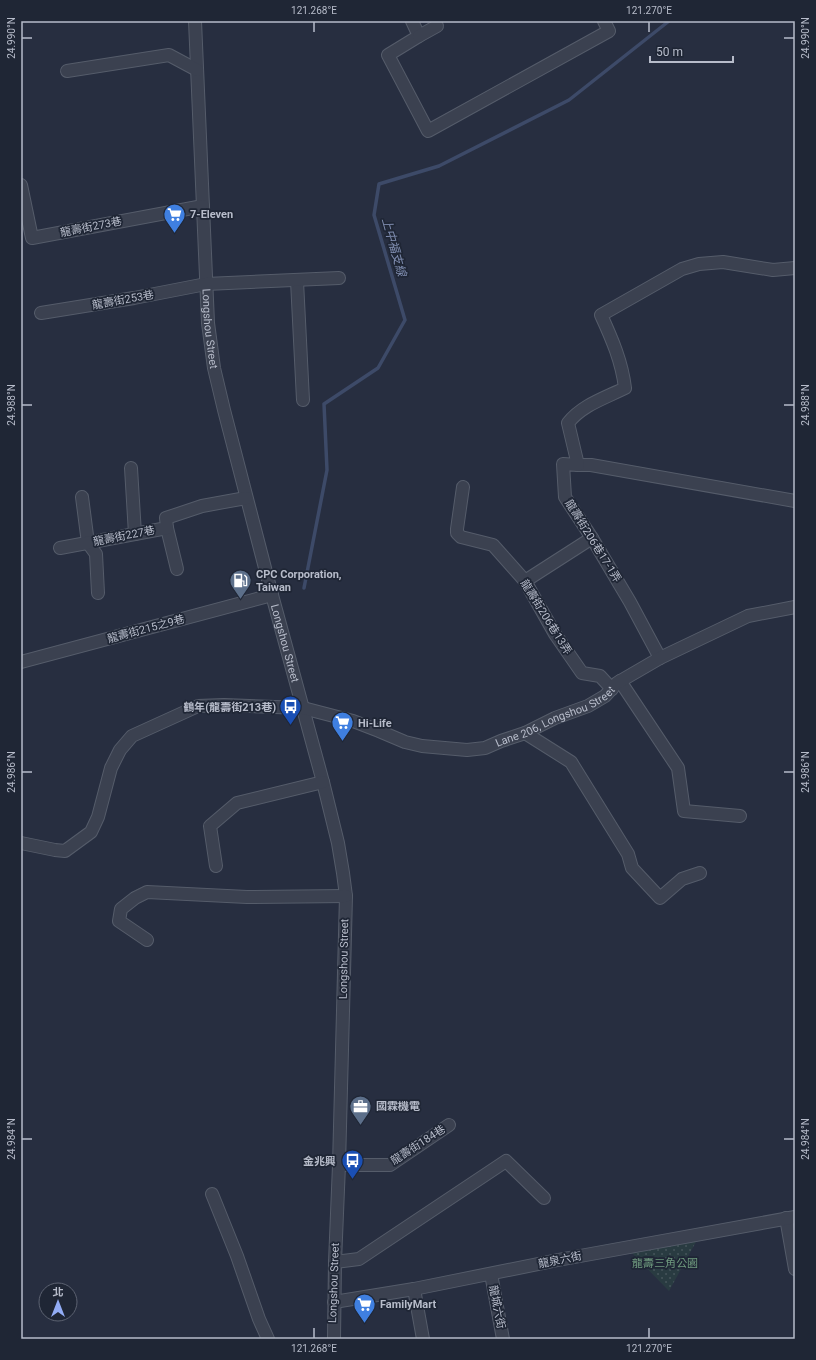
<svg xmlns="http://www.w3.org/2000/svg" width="816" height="1360" font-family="Roboto,'Noto Sans TC',sans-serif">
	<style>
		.park { fill: url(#park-dots) }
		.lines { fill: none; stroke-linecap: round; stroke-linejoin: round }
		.stream { stroke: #3d4a68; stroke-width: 3.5 }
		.minor-casing { stroke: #555c6a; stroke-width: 14 }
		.minor { stroke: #3b4150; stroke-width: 12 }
		.ticks { fill: none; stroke: #b7bcca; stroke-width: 1.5 }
		.labels { text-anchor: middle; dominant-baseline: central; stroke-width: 3.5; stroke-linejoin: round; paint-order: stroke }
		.poi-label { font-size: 11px; font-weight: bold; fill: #b7bcca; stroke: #1f2635; text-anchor: start }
		.street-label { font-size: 11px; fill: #b7bcca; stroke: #1f2635 }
		.park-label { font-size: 11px; fill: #6f9a7e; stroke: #1f2635 }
		.water-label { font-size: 12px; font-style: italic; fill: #808eb1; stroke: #1f2635 }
		.neatline { fill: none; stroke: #b7bcca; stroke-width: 1.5 }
		.ticks-label { font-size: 10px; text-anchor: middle; fill: #b7bcca }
	</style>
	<defs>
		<pattern id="park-dots" width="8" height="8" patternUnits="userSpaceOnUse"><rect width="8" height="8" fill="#293b41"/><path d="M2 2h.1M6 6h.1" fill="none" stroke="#46555b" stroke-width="1.8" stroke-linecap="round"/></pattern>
	</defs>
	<rect width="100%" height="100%" fill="#272e40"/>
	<path class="park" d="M697 1240 669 1291 631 1252Z"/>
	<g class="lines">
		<path class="stream" d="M304 588 327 470 324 404 378 368 405 320 374 215 379 184 439 166 569 100 669 21"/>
		<defs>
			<g id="minor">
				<path id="s1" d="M195 21 208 323 214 368 224 410 272 595 323 782 338 843 343 873 346 896 339 1165 335 1262 334 1339"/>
				<path d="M412 21 419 36 388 55 428 131 609 31 604 21"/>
				<path d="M419 36 437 26"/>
				<path d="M67 71 169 55 197 70"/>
				<path d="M21 185 32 238 203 206"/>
				<path d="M297 281 303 400"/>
				<path d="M41 313 134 298 206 284 339 278"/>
				<path d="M578 465H591L795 501"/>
				<path d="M131 468 135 534"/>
				<path d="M463 487 457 529V533L461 537 493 545 525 581 555 634 582 673 600 676 612 689"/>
				<path d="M82 497 88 543 96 554 98 593"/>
				<path d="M167 528 177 569"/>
				<path d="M60 548 167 528 166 518 202 506 246 498"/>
				<path d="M525 581 592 538"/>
				<path d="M660 658 630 602 592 538 565 497 563 464 578 465 568 423C582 405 605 398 625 388 622 362 612 339 601 315L682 269 699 264 723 262 773 270 795 268"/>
				<path d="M21 662 272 595"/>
				<path d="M620 681 678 768 684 811 740 816"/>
				<path d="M525 733 571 762 628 854 632 868 660 898 682 879 700 873"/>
				<path id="s2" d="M21 843 55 850 65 851 91 832 98 817 111 768 120 750 132 736 198 706 224 705 303 708 353 721 379 731 405 742 422 746 467 750 485 748 501 741 525 733 555 718 588 706 605 696 617 683 660 658 748 616 795 607"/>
				<path d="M216 866 210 826 237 803 323 782"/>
				<path d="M147 940 119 921 121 909 135 898 147 892 247 897 346 896"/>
				<path d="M339 1165H390L449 1125"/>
				<path d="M212 1194 237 1256 259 1319 268 1339"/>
				<path d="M786 1218 795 1269"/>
				<path d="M335 1262 359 1259 506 1161 544 1198"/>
				<path d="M491 1274 503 1339"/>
				<path d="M414 1289 423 1339"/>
				<path d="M334 1302 414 1289 558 1260 795 1217"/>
			</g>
		</defs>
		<use href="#minor" class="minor-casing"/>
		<use href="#minor" class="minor"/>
	</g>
	<path class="ticks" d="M314 22V32M649 22V32M22 38H32M784 38H794M22 405H32M784 405H794M22 772H32M784 772H794M22 1139H32M784 1139H794M314 1328V1338M649 1328V1338"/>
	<defs>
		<symbol id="supermarket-pin" viewBox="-11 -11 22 30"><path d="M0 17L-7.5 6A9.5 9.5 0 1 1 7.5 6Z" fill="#3f7fe0" stroke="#1f2635"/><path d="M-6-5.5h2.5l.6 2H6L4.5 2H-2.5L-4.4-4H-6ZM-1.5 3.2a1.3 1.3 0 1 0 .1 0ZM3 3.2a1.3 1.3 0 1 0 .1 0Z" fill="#fff"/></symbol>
		<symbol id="fuel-pin" viewBox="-11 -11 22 30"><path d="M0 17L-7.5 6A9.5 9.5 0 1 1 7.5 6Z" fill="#5c6f8a" stroke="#1f2635"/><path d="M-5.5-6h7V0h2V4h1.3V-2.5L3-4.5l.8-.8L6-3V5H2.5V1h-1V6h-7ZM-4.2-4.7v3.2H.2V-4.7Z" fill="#fff"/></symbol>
		<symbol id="bus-pin" viewBox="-11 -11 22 30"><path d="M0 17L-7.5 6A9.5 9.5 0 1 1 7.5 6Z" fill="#1a4fb4" stroke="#1f2635"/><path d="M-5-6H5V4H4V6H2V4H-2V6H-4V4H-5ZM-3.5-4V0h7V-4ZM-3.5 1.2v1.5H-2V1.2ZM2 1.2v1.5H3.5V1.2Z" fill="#fff"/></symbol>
		<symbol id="office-pin" viewBox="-11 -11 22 30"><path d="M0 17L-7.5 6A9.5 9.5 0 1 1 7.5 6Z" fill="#5c6f8a" stroke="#1f2635"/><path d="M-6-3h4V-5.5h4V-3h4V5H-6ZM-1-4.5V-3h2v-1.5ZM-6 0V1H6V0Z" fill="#fff"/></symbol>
	</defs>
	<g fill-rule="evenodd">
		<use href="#supermarket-pin" x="162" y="202" width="25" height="34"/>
		<use href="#fuel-pin" x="228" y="568" width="25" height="34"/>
		<use href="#bus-pin" x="278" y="694" width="25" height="34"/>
		<use href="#supermarket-pin" x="330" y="710" width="25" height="34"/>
		<use href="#office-pin" x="348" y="1094" width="25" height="34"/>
		<use href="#bus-pin" x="340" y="1148" width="25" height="34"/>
		<use href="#supermarket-pin" x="352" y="1292" width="25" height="34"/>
	</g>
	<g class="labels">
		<g class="poi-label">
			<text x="190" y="214">7-Eleven</text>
			<text x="256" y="574">CPC Corporation,<tspan x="256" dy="13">Taiwan</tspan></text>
			<text x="276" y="707" text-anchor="end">鶴年(龍壽街213巷)</text>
			<text x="358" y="723">Hi-Life</text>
			<text x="376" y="1106">國霖機電</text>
			<text x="336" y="1161" text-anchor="end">金兆興</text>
			<text x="380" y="1304">FamilyMart</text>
		</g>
		<g class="street-label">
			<text transform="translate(91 227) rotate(-11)">龍壽街273巷</text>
			<text transform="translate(123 300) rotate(-10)">龍壽街253巷</text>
			<text stroke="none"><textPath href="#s1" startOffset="308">Longshou Street</textPath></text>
			<text transform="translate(124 536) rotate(-11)">龍壽街227巷</text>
			<text transform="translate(593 541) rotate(58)">龍壽街206巷17-1弄</text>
			<text transform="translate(546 617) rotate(58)">龍壽街206巷13弄</text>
			<text transform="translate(146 629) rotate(-15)">龍壽街215之9巷</text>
			<text stroke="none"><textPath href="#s1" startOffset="632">Longshou Street</textPath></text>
			<text stroke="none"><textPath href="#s2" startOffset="626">Lane 206, Longshou Street</textPath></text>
			<text transform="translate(344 959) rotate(-89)">Longshou Street</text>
			<text transform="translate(418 1145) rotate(-33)">龍壽街184巷</text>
			<text transform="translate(560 1260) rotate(-11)">龍泉六街</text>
			<text transform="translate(334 1283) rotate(-88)">Longshou Street</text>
			<text transform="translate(497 1307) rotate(79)">龍城六街</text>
		</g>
		<g class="park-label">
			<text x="665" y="1263">龍壽三角公園</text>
		</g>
		<g class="water-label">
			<text transform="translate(394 247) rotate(74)">上中福支線</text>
		</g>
	</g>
	<rect width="816" height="1360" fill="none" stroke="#1f2635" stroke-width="44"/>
	<g transform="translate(58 1302)"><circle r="19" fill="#1f2635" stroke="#5c6271"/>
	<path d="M0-3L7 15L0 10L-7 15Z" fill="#92acf5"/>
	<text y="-6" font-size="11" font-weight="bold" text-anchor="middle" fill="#b7bcca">北</text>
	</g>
	<path d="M650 56v6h83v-6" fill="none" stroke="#b7bcca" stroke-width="2"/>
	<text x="656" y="56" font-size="12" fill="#b7bcca" stroke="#1f2635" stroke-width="3" paint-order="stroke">50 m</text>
	<rect x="22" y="22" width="772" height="1316" class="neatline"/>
	<g class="ticks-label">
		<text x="314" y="14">121.268°E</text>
		<text x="649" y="14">121.270°E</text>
		<text transform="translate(11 38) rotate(-90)" y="4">24.990°N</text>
		<text transform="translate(805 38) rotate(-90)" y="4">24.990°N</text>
		<text transform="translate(11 405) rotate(-90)" y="4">24.988°N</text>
		<text transform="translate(805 405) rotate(-90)" y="4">24.988°N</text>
		<text transform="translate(11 772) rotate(-90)" y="4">24.986°N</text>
		<text transform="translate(805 772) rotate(-90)" y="4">24.986°N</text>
		<text transform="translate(11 1139) rotate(-90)" y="4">24.984°N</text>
		<text transform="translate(805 1139) rotate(-90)" y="4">24.984°N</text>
		<text x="314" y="1352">121.268°E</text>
		<text x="649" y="1352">121.270°E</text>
	</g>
</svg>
